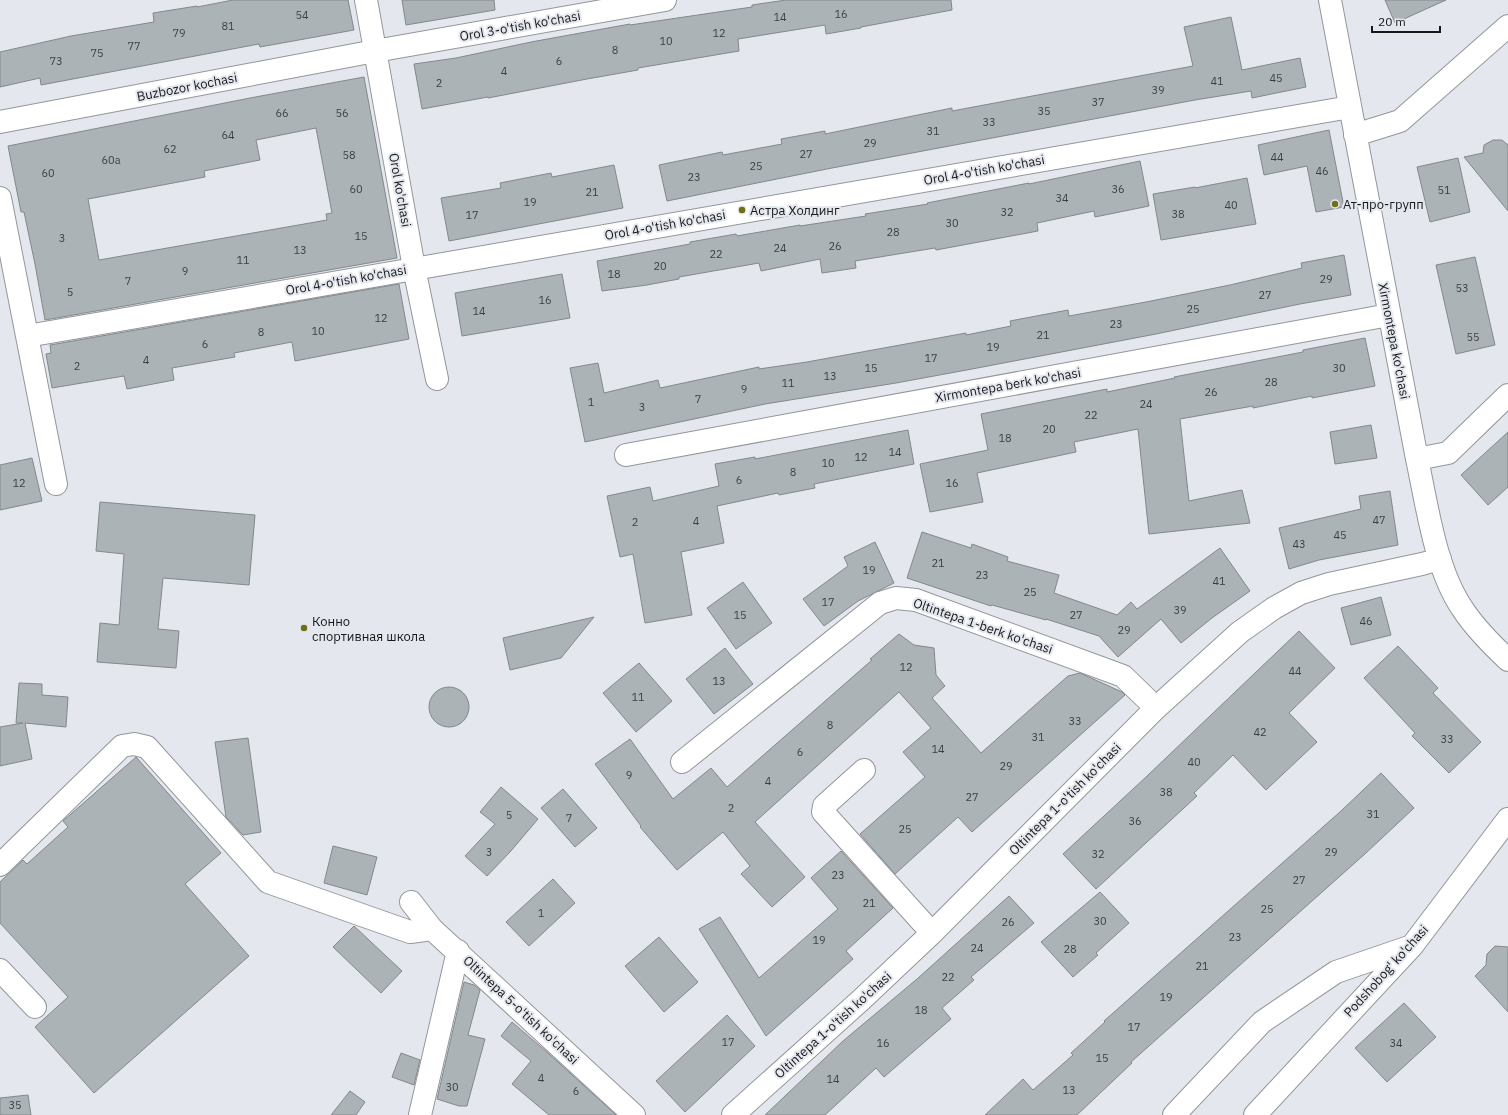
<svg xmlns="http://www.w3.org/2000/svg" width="1508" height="1115" font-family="'IBM Plex Sans',sans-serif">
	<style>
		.building { fill: #acb3b6; stroke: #82888c; fill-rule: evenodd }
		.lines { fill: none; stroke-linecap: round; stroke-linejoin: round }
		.minor-casing { stroke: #93969b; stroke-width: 24 }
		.minor { stroke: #fff; stroke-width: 22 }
		.poi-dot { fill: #6d7015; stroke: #e4e8ee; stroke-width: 1.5 }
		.labels { text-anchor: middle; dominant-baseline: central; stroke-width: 4; stroke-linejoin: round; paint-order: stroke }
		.number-label { font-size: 11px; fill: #3c3f41 }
		.street-label { font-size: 13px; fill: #17181a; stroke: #e4e8ee }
		.poi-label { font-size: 13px; fill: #17181a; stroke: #e4e8ee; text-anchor: start }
	</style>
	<rect width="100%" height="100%" fill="#e4e8ee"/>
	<path class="building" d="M233 0H348L354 30 260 47 259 44 41 85 40 78 0 87V52L71 36 154 22 153 13 197 6V7Z
		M402 0H494L495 10 406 25Z
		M786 0H951L952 10 861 27V28L826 34 825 25 738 39 739 51 638 68V70L587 79 488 98V97L422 109 414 64 456 58 531 42 630 24V25L752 7V5Z
		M1385 0H1446L1395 23Z
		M1231 17 1242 70 1300 58 1306 87 1252 98 1251 91 1195 100 832 168 667 201 659 165 722 152 723 155 782 144 781 139 825 131V134L952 108V111L1193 66 1184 27Z
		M364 77 397 258 45 320 35 264 24 212H21L8 146 250 98ZM316 128 332 213 326 214 327 220 99 260 88 199 205 177 204 171 260 160 256 140Z
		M1329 130 1344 207 1316 212 1307 166 1264 175 1258 145Z
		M1493 140H1502L1508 145V211L1464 157 1483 153 1484 145Z
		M1458 158 1470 212 1430 222 1417 167Z
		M1140 161 1149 206 1095 217 1094 211 1037 223 1038 231 936 250 935 248 855 261 856 268 822 273 820 259 761 271 759 263 679 277V279L647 285 602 291 597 261 690 244V242L736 234 737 236 800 225V226L866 216 865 214 928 204 927 203 1029 183V184Z
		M614 165 623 208 449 241 441 198 501 188 500 183 551 173 552 177Z
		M1247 178 1256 224 1161 240 1153 194 1195 187V188Z
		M1344 255 1351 295 1300 304 1156 334 972 369 896 383 765 404 585 442 570 368 598 363 604 393 658 380 660 388 759 367V369L807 362 966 333V335L1011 326 1010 321 1068 310 1069 316 1146 302 1230 285 1302 268 1301 263Z
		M1475 257 1495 345 1456 354 1436 265Z
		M562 274 570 318 462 336 455 293Z
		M399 284 409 339 295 361 292 342 234 353 235 357 172 368 174 380 127 389 124 376 52 388 46 354 51 353 50 345Z
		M1365 338 1375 386 1312 398V396L1253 408V406L1180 419 1189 501 1242 490 1250 523 1149 534 1138 429 1074 442 1076 452 977 473 983 502 930 512 920 464 988 450 981 414 1107 389V392L1175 378 1174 377 1303 352V350Z
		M1371 425 1377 458 1335 464 1330 432Z
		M908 430 914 464 814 484 815 488 779 495 778 493 717 506 724 543 681 552 692 615 645 623 633 554 620 557 607 496 650 487 653 501 719 486 715 464 755 457V459Z
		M1508 432V487L1488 505 1461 475Z
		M32 458 42 501 0 510V465Z
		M1390 491 1398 545 1319 560 1289 569 1279 528 1361 509 1359 496Z
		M100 502 255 515 249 585 163 578 158 629 179 631 176 668 97 662 100 623 119 625 124 554 96 551Z
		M922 532 971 548 972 544 1008 557 1007 561 1059 575 1054 593 1117 615 1131 602 1137 609 1220 548 1250 591 1212 618 1181 643 1161 619 1118 657 1099 636 1046 619V620L992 605 991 606 907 578Z
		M875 542 894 583 858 601 824 626 803 599 848 566 844 557Z
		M743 582 772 623 736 649 707 608Z
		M1381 597 1391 635 1351 645 1341 608Z
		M594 617 561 658 510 670 503 638Z
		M1299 631 1335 668 1289 713 1317 742 1266 790 1233 755 1194 793 1197 796 1096 889 1063 854 1146 777Z
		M899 634 914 645 934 648 936 675 945 686 932 698 981 753 1068 676 1080 673 1122 692 1125 695 972 832 958 817 895 874 860 834 925 777 903 752 931 728 899 692 755 822 805 877 772 907 741 874 750 866 723 832 677 870 640 827 641 826 595 764 630 739 673 799 711 768 727 787 872 660 870 659Z
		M1398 646 1438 688 1433 693 1481 742 1449 773 1412 736 1415 733 1364 678Z
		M725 648 753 684 714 714 686 679Z
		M639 663 672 701 636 732 603 693Z
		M19 683 42 684V695L68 697 66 727 25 723 32 759 0 766V727L23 723H16Z
		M429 707a20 20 0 1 1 40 0a20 20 0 1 1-40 0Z
		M248 738 261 832 243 835 226 817 215 742Z
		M136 757 221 853 185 884 249 956 94 1093 35 1027 68 997 0 923V882L23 860 27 864 68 827 63 821Z
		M1381 773 1414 808 1366 853 1131 1062 1132 1063 1077 1115H985L1023 1079 1033 1090 1073 1055 1071 1053 1105 1022 1104 1021 1341 811Z
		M501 787 538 819 510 852 487 876 465 856 495 824 480 812Z
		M563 789 597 828 575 847 541 808Z
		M333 846 377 857 367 895 324 883Z
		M841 851 893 908 846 951 853 959 766 1036 699 929 720 917 759 978 838 909 811 878Z
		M553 879 575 903 529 946 506 922Z
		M1100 892 1129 923 1096 953 1098 955 1073 977 1041 942Z
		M1009 896 1034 923 971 977 974 980 942 1008 951 1019 884 1077 876 1068 825 1115H765L843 1041 917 979Z
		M354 926 402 971 381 993 333 947Z
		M659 937 698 982 664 1012 625 966Z
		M1495 946 1508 947V1012L1475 976 1486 965 1487 954Z
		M464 982 474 985 480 990 468 1035 485 1039 467 1106H459L437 1099Z
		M1404 1003 1436 1037 1387 1082 1355 1048Z
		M727 1015 755 1046 685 1112 656 1081Z
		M512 1022 548 1053 616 1115H549L512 1084 531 1061 501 1036Z
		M401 1053 420 1060 414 1085 392 1077Z
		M350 1091 365 1102 356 1115H331Z
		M28 1095 31 1115H0V1098Z"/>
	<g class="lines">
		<defs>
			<path id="minor" d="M366 0 414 268 437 379
				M1330 0 1417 459C1427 505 1435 568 1462 608 1474 627 1491 644 1508 660
				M0 122 375 51 665 0
				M1355 135 1400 121 1508 26
				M0 198 56 484
				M27 336 1350 107
				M626 455 1389 315
				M1417 459 1448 453 1508 395
				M682 762 880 603 896 598 916 600 1123 676 1156 708
				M864 770 824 806 823 812 932 933
				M0 865 122 746 134 744 147 747 268 882 410 932 432 929
				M411 902 432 929 634 1115
				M0 970 35 1007
				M420 1115 458 951
				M733 1115 861 1000 932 933 1156 708 1240 632 1274 608 1301 593 1329 584 1422 564 1440 559
				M1174 1115 1262 1022 1336 972 1409 947
				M1255 1115 1412 946 1508 819"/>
		</defs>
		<use href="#minor" class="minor-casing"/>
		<use href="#minor" class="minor"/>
	</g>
	<g class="poi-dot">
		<circle cx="1335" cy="204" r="4"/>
		<circle cx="742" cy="210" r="4"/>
		<circle cx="304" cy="628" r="4"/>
	</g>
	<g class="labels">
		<g class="number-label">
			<text x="841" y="14">16</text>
			<text x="302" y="15">54</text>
			<text x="780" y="17">14</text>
			<text x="228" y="26">81</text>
			<text x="179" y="33">79</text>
			<text x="719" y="33">12</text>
			<text x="666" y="41">10</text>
			<text x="134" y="46">77</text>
			<text x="615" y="50">8</text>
			<text x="97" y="53">75</text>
			<text x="56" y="61">73</text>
			<text x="559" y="61">6</text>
			<text x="504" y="71">4</text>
			<text x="1276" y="78">45</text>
			<text x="1217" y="81">41</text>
			<text x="439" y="83">2</text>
			<text x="1158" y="90">39</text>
			<text x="1098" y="102">37</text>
			<text x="1044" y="111">35</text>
			<text x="282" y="113">66</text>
			<text x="342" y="113">56</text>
			<text x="989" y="122">33</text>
			<text x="933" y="131">31</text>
			<text x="228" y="135">64</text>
			<text x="870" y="143">29</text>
			<text x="170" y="149">62</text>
			<text x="806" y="154">27</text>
			<text x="349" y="155">58</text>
			<text x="1277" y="157">44</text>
			<text x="111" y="160">60a</text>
			<text x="756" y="166">25</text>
			<text x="1322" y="171">46</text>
			<text x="48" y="173">60</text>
			<text x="694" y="177">23</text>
			<text x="356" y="189">60</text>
			<text x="1118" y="189">36</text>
			<text x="1444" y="190">51</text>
			<text x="592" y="192">21</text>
			<text x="1062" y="198">34</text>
			<text x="530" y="202">19</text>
			<text x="1231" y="205">40</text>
			<text x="1007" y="212">32</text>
			<text x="1178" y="214">38</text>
			<text x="472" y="215">17</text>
			<text x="952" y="223">30</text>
			<text x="893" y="232">28</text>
			<text x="361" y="236">15</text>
			<text x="62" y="238">3</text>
			<text x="835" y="246">26</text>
			<text x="780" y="248">24</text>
			<text x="300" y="250">13</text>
			<text x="716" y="254">22</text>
			<text x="243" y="260">11</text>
			<text x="660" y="266">20</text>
			<text x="185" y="271">9</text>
			<text x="614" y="274">18</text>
			<text x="1326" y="279">29</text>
			<text x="128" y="281">7</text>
			<text x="1462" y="288">53</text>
			<text x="70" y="292">5</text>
			<text x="1265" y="295">27</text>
			<text x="545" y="300">16</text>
			<text x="1193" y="309">25</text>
			<text x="479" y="311">14</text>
			<text x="381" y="318">12</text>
			<text x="1116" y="324">23</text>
			<text x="318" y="331">10</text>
			<text x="261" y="332">8</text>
			<text x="1043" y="335">21</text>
			<text x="1473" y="337">55</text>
			<text x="205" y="344">6</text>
			<text x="993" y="347">19</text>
			<text x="931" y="358">17</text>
			<text x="146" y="360">4</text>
			<text x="77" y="366">2</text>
			<text x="871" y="368">15</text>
			<text x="1339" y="368">30</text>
			<text x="830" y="376">13</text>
			<text x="1271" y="382">28</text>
			<text x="788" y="383">11</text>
			<text x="744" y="389">9</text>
			<text x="1211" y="392">26</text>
			<text x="698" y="399">7</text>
			<text x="591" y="402">1</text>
			<text x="1146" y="404">24</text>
			<text x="642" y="407">3</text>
			<text x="1091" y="415">22</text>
			<text x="1049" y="429">20</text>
			<text x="1005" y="438">18</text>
			<text x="895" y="452">14</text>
			<text x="861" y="457">12</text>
			<text x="828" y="463">10</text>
			<text x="793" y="472">8</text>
			<text x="739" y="480">6</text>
			<text x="19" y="483">12</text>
			<text x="952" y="483">16</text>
			<text x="1379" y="520">47</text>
			<text x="696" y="521">4</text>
			<text x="635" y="522">2</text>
			<text x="1340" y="535">45</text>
			<text x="1299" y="544">43</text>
			<text x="938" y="563">21</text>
			<text x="869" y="570">19</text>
			<text x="982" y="575">23</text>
			<text x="1219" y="581">41</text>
			<text x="1030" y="592">25</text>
			<text x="828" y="602">17</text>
			<text x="1180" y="610">39</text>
			<text x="740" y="615">15</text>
			<text x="1076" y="615">27</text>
			<text x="1366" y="621">46</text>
			<text x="1124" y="630">29</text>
			<text x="906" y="667">12</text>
			<text x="1295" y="671">44</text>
			<text x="719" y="681">13</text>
			<text x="638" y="697">11</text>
			<text x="1075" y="721">33</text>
			<text x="830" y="725">8</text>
			<text x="1260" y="732">42</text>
			<text x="1038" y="737">31</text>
			<text x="1447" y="739">33</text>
			<text x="938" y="749">14</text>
			<text x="800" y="752">6</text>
			<text x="1194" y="762">40</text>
			<text x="1006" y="766">29</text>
			<text x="629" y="775">9</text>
			<text x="768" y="781">4</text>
			<text x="1166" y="792">38</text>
			<text x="972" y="797">27</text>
			<text x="731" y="808">2</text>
			<text x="1373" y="814">31</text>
			<text x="509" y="815">5</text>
			<text x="569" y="818">7</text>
			<text x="1135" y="821">36</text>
			<text x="905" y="829">25</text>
			<text x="489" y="852">3</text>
			<text x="1331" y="852">29</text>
			<text x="1098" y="854">32</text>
			<text x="838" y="875">23</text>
			<text x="1299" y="880">27</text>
			<text x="869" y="903">21</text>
			<text x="1267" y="909">25</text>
			<text x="541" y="913">1</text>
			<text x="1100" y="921">30</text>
			<text x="1008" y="922">26</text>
			<text x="1235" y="937">23</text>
			<text x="819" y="940">19</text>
			<text x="977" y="948">24</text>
			<text x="1070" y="949">28</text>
			<text x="1202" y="966">21</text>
			<text x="948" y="977">22</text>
			<text x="1166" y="997">19</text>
			<text x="921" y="1010">18</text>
			<text x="1134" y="1027">17</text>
			<text x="728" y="1042">17</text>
			<text x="883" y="1043">16</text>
			<text x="1396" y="1043">34</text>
			<text x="1102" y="1058">15</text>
			<text x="541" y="1078">4</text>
			<text x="833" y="1079">14</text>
			<text x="452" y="1087">30</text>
			<text x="1069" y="1090">13</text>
			<text x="576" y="1091">6</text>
			<text x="15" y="1105">35</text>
		</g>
		<g class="street-label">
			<text transform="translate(520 26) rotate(-10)">Orol 3-o'tish ko'chasi</text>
			<text transform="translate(187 87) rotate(-11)">Buzbozor kochasi</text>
			<text transform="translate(984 170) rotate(-10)">Orol 4-o'tish ko'chasi</text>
			<text transform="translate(400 190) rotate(80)">Orol ko'chasi</text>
			<text transform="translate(665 225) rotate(-10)">Orol 4-o'tish ko'chasi</text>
			<text transform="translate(346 280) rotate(-10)">Orol 4-o'tish ko'chasi</text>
			<text transform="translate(1394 341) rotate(79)">Xirmontepa ko'chasi</text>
			<text transform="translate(1008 385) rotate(-10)">Xirmontepa berk ko'chasi</text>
			<text transform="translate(983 626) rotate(19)">Oltintepa 1-berk ko'chasi</text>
			<text transform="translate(1065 799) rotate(-45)">Oltintepa 1-o'tish ko'chasi</text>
			<text transform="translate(1386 971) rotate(-48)">Podshobog' ko'chasi</text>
			<text transform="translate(521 1010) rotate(43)">Oltintepa 5-o'tish ko'chasi</text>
			<text transform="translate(833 1025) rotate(-42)">Oltintepa 1-o'tish ko'chasi</text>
		</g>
		<g class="poi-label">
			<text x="1343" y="204">Ат-про-групп</text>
			<text x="750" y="210">Астра Холдинг</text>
			<text x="312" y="621">Конно<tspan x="312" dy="15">спортивная школа</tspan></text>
		</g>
	</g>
	<path d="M1372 26v6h68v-6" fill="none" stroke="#17181a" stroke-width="2"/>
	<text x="1378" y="26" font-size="12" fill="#17181a" stroke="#e4e8ee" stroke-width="3" paint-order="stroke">20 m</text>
</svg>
